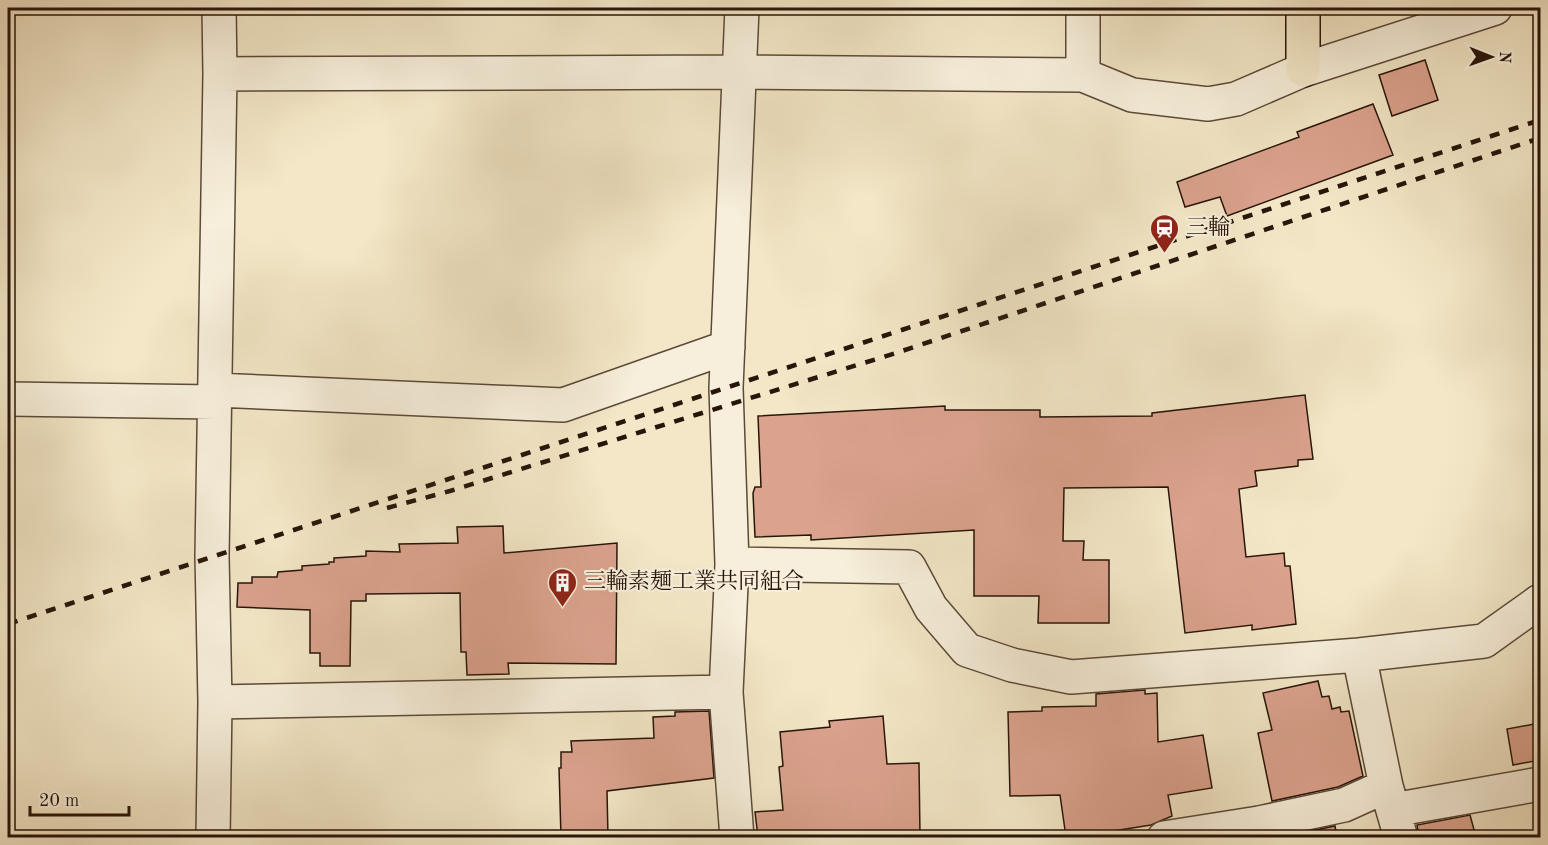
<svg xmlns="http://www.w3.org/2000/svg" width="1548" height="845" font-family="'Old Standard TT','Noto Serif JP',serif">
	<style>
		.building { fill: #dba28d; stroke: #28150a; stroke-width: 1.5 }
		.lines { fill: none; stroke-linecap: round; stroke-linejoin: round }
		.minor-casing { stroke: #5b4a39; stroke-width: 36 }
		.major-casing { stroke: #28150a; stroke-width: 36 }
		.minor { stroke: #f7efdb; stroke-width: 33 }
		.major { stroke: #f3e7c7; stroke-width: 33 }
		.rail { stroke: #28150a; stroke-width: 4.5; stroke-dasharray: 10 10; stroke-linecap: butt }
		.labels { text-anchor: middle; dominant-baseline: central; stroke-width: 4.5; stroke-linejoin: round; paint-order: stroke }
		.poi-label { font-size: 22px; fill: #28150a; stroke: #f7efdb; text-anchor: start }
	</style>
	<rect width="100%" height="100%" fill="#f3e7c7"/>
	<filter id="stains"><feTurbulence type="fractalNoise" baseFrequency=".00333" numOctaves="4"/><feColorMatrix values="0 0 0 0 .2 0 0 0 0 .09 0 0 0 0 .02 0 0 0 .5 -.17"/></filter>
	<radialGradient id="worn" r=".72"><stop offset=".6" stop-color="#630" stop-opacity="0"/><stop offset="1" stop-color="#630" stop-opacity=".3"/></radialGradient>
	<path class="building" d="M1425 60 1438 100 1392 116 1379 75Z
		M1373 104 1393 155 1227 216 1220 197 1185 207 1177 182 1299 137 1297 132Z
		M1305 395 1313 459 1298 460V466L1255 471 1257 486 1239 489 1246 557 1284 553 1285 566H1290L1296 624 1252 630V625L1185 633 1168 487 1064 488 1063 541H1084L1083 560H1109V623H1038L1039 596H974V530L811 540V535L755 537 753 493 755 487H761L758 416 945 406V410H1040V417L1152 416V413Z
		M503 526 504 553 617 543 616 664 508 663 509 674 467 675 466 652H461L460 593 366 594V601H351L350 666H320V653H310V610L237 607 238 583H252V577H277L278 572 302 570V566L329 564V562H334V558L366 556V551L400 552 399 544 458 543 457 527Z
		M1318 681 1322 697 1329 696 1332 709 1340 707 1341 712 1349 711 1363 776 1338 787 1272 801 1258 733 1272 730 1263 693Z
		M1145 690V694L1157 693 1158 742 1203 735 1212 788 1168 795 1172 816 1151 825 1107 832V837H1066L1060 795 1010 796 1008 712 1042 711V707L1096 706V694Z
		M709 711 714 778 607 791 608 837H561L559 768H561V752H572L571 741 654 738 653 717 675 716V712Z
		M883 716 887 764 919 763 920 836 758 837 755 812 783 810 779 767 783 766 780 732 830 727 829 721Z
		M1540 723V760L1513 765 1507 729Z
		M1470 815 1476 837H1419L1417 825Z
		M1335 826 1337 837H1301L1300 833Z"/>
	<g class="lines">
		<defs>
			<path id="minor" d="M220 74 740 72 1083 75 1132 95 1208 104 1236 99 1303 70 1495 8
				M1083 75V8
				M215 390 563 405 728 347
				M8 399 215 402
				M732 564 909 567 931 608 967 650 1012 665 1071 677 1359 655 1484 641 1540 601
				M1359 655 1386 786 1401 838
				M215 702 726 692
				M1393 810 1540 784
				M213 838 215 702 212 556 220 74 219 8
				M737 838 726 692 732 564 726 388 742 8
				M1164 838 1259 823 1344 805 1386 786"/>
			<path id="major" d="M1303 8V70"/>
		</defs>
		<use href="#minor" class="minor-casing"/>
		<use href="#major" class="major-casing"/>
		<use href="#minor" class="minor"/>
		<use href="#major" class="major"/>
		<path class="rail" d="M387 508 450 491 896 353 1540 138
			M8 624 1540 120"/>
	</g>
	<defs>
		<symbol id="station-pin" viewBox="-11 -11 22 30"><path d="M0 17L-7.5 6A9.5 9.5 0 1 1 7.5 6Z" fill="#8f2418" stroke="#f7efdb"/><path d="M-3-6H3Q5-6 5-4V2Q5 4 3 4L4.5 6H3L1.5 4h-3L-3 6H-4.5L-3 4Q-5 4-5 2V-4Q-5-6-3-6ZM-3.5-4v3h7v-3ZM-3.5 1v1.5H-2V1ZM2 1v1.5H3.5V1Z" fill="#fff"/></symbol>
		<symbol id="building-pin" viewBox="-11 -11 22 30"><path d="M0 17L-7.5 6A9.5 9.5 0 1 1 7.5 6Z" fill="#8f2418" stroke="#f7efdb"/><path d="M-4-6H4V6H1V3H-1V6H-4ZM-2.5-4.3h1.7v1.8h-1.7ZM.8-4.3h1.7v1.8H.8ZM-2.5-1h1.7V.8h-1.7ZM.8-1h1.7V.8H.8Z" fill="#fff"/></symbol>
	</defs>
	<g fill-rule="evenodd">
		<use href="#station-pin" x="1148" y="212" width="33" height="45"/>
		<use href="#building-pin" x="546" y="566" width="33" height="45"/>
	</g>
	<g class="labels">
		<g class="poi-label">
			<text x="1186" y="228">三輪</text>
			<text x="584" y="582">三輪素麺工業共同組合</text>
		</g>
	</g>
	<rect width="1548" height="845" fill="none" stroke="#f3e7c7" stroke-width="30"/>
	<rect x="9" y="9" width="1530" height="827" fill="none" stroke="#28150a" stroke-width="3"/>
	<rect x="15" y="15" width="1518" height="815" fill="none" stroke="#28150a" stroke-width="1.5"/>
	<g transform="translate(1491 57) rotate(91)" stroke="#f7efdb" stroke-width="4.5" paint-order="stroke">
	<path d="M0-4.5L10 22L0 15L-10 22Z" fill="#28150a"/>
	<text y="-9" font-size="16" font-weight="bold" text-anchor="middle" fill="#28150a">N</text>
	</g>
	<path d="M30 806v9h99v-9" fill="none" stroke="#28150a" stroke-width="3"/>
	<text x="39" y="806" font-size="18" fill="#28150a" stroke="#f7efdb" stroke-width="4.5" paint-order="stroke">20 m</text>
	<rect width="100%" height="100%" filter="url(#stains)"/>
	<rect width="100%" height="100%" fill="url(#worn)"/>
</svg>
